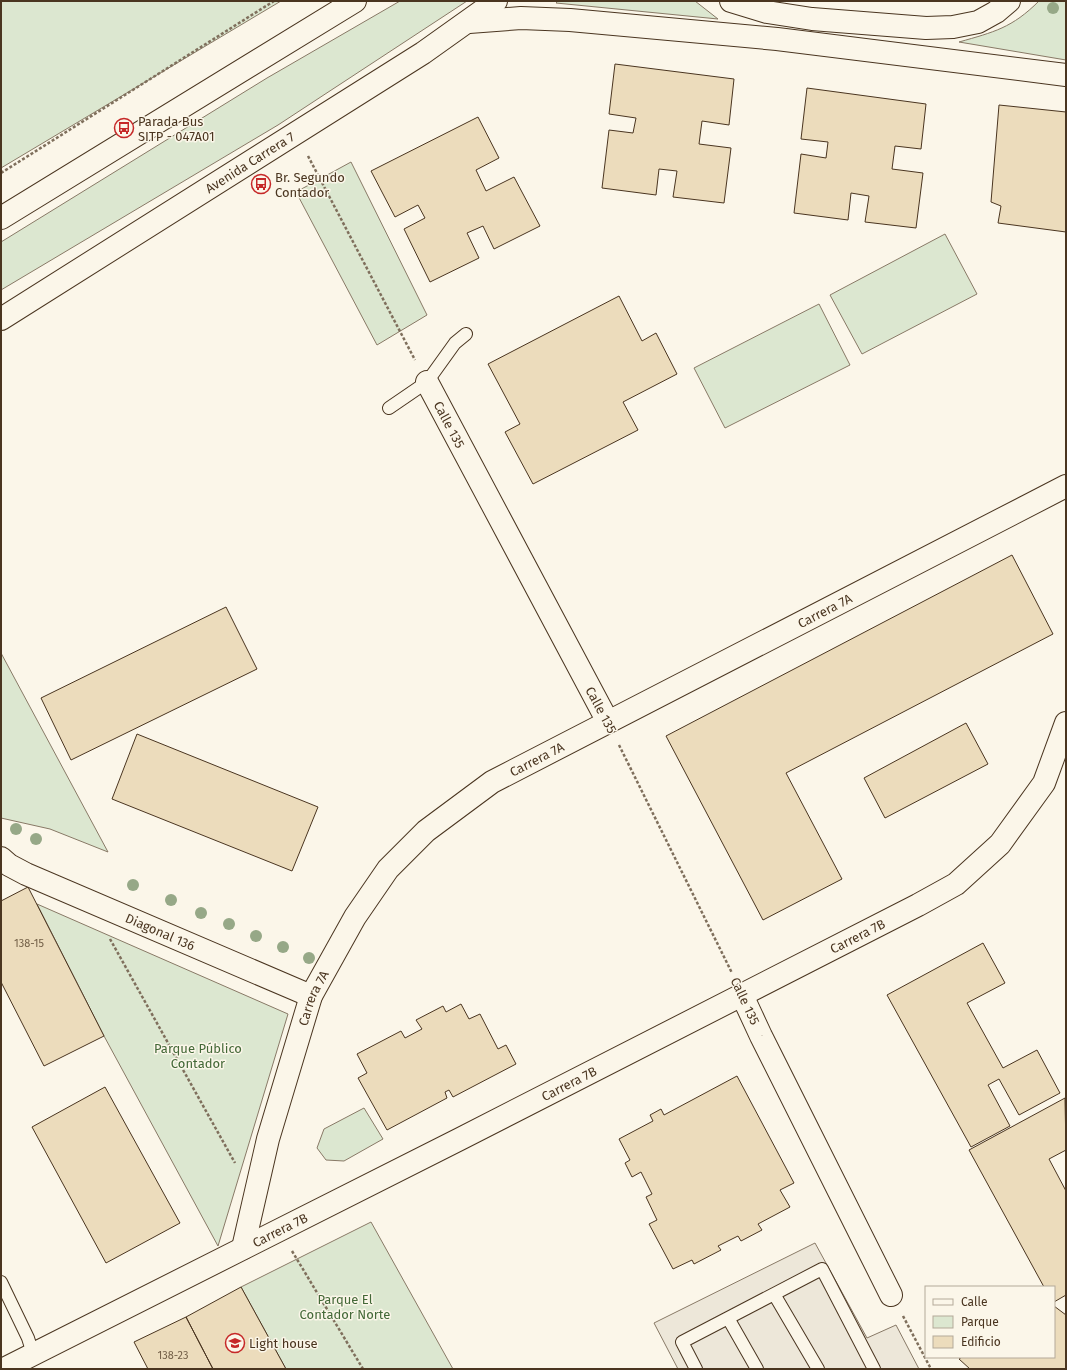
<svg xmlns="http://www.w3.org/2000/svg" width="1067" height="1370" font-family="'Fira Sans',sans-serif">
	<style>
		.green { fill: #dce7d0; stroke: #887966 }
		.parking { fill: #ede7d9; stroke: #887966 }
		.building { fill: #ecdcbc; stroke: #4a3520 }
		.lines { fill: none; stroke-linecap: round; stroke-linejoin: round }
		.lane-casing { stroke: #4a3520; stroke-width: 14 }
		.street-casing { stroke: #4a3520; stroke-width: 24 }
		.primary-casing { stroke: #4a3520; stroke-width: 24 }
		.path { stroke: #7f6f5c; stroke-width: 2.5; stroke-dasharray: 3 2; stroke-linecap: butt }
		.lane { stroke: #fbf6e9; stroke-width: 12 }
		.street { stroke: #fbf6e9; stroke-width: 22 }
		.primary { stroke: #fbf6e9; stroke-width: 22 }
		.tree { fill: #96a887 }
		.labels { text-anchor: middle; dominant-baseline: central; stroke-width: 3; stroke-linejoin: round; paint-order: stroke }
		.number-label { font-size: 11px; fill: #725f47 }
		.poi-label { font-size: 13px; fill: #4a3520; stroke: #fbf6e9; text-anchor: start }
		.street-label { font-size: 13px; fill: #4a3520; stroke: #fbf6e9 }
		.park-label { font-size: 13px; fill: #436837; stroke: #fbf6e9 }
	</style>
	<rect width="100%" height="100%" fill="#fbf6e9"/>
	<path class="green" d="M1 1H281L1 168Z
		M400 1H467L278 125 1 290V242L267 78Z
		M558 1H695L718 19 556 3Z
		M1039 1H1066V60L959 42C994 32 1012 28 1039 1Z
		M351 162 427 315 377 345 296 192Z
		M945 234 977 294 862 354 830 295Z
		M819 304 850 365 725 428 694 368Z
		M1 653 108 852 50 829 1 818Z
		M37 904 288 1014 218 1246 104 1036Z
		M364 1108 383 1139 344 1161 326 1160 317 1148 324 1129Z
		M371 1222 453 1369H286L241 1287Z"/>
	<path class="parking" d="M815 1243 867 1338 896 1325 919 1369H678L654 1323Z"/>
	<path class="building" d="M615 64 734 79 729 125 702 121 699 144 731 148 724 203 673 197 677 171 659 169 656 195 602 188 609 130 633 133 636 118 609 114Z
		M807 88 926 104 921 149 895 146 892 169 923 173 916 228 865 222 869 196 851 193 848 220 794 213 801 154 826 158 828 142 801 139Z
		M999 105 1066 112V232L998 223 1001 206 991 202Z
		M478 117 499 158 476 170 486 191 514 177 540 226 494 249 483 226 467 233 479 258 430 282 404 229 425 218 418 205 395 217 371 171Z
		M619 296 642 341 656 333 677 374 623 402 638 430 533 484 505 432 520 424 488 364Z
		M1012 555 1053 634 786 773 842 879 763 920 666 736Z
		M226 607 257 669 71 760 41 698Z
		M966 723 988 764 885 818 864 778Z
		M137 734 318 807 292 871 112 799Z
		M28 887 104 1036 44 1066 1 982V901Z
		M983 943 1005 983 967 1003 1003 1068 1037 1050 1060 1093 1019 1115 999 1079 988 1085 1010 1126 971 1147 887 995Z
		M461 1004 469 1019 480 1014 498 1049 506 1045 516 1064 453 1097 449 1090 445 1092 447 1098 387 1130 358 1078 367 1073 357 1054 401 1031 405 1038 422 1029 416 1020 443 1006 446 1012Z
		M737 1076 794 1183 780 1190 790 1207 758 1224 762 1230 741 1241 738 1236 718 1246 721 1250 694 1264 692 1260 673 1269 649 1224 657 1220 646 1197 652 1194 641 1172 632 1177 625 1163 630 1160 619 1139 653 1121 650 1115 661 1109 664 1115Z
		M105 1087 180 1223 106 1263 32 1127Z
		M1065 1098 1066 1150 1049 1159 1066 1191V1295L1054 1302V1287H1044L969 1150Z
		M241 1287 286 1369H213L186 1317Z
		M1054 1306 1066 1315V1369H970L959 1359 962 1357H1054Z
		M186 1317 213 1369H148L134 1342Z"/>
	<g class="lines">
		<defs>
			<path id="lane" d="M389 408 427 382 455 343 466 334
				M1 1282 28 1338 33 1354
				M774 1294 818 1369
				M728 1318 757 1369
				M696 1369 682 1342 822 1269 874 1369"/>
			<g id="street">
				<path id="s1" d="M427 382 608 722"/>
				<path id="s2" d="M1 858 9 865 26 874 311 996"/>
				<path d="M742 995 761 1036 891 1295"/>
				<path id="s3" d="M243 1248 268 1139 311 996 355 917 388 869 426 831 492 782 1066 486"/>
				<path id="s4" d="M4 1369 460 1139 918 905 956 884 1000 844 1044 783 1066 723"/>
			</g>
			<g id="primary">
				<path d="M731 1 767 12 812 19 926 28 953 27 978 22 996 12 1009 1"/>
				<path d="M469 22 521 18 570 20 777 39 1066 75"/>
				<path d="M1 218 355 1"/>
				<path id="s5" d="M1 319 423 53 496 1"/>
			</g>
		</defs>
		<use href="#lane" class="lane-casing"/>
		<use href="#street" class="street-casing"/>
		<use href="#primary" class="primary-casing"/>
		<path class="path" d="M308 156 415 360
			M1 173 274 1
			M619 745 732 973
			M110 939 235 1163
			M292 1251 363 1369
			M903 1316 931 1369"/>
		<use href="#lane" class="lane"/>
		<use href="#street" class="street"/>
		<use href="#primary" class="primary"/>
	</g>
	<g class="tree">
		<circle cx="1053" cy="8" r="6"/>
		<circle cx="16" cy="829" r="6"/>
		<circle cx="36" cy="839" r="6"/>
		<circle cx="133" cy="885" r="6"/>
		<circle cx="171" cy="900" r="6"/>
		<circle cx="201" cy="913" r="6"/>
		<circle cx="229" cy="924" r="6"/>
		<circle cx="256" cy="936" r="6"/>
		<circle cx="283" cy="947" r="6"/>
		<circle cx="309" cy="958" r="6"/>
	</g>
	<defs>
		<symbol id="bus-ring" viewBox="-11 -11 22 22"><circle r="9.5" fill="#fbf6e9" stroke="#c62828" stroke-width="1.5"/><path d="M-5-6H5V4H4V6H2V4H-2V6H-4V4H-5ZM-3.5-4V0h7V-4ZM-3.5 1.2v1.5H-2V1.2ZM2 1.2v1.5H3.5V1.2Z" fill="#c62828"/></symbol>
		<symbol id="school-ring" viewBox="-11 -11 22 22"><circle r="9.5" fill="#fbf6e9" stroke="#c62828" stroke-width="1.5"/><path d="M0-5L7-2L0 1L-7-2ZM-4 1L0 2.5L4 1V4Q0 6-4 4Z" fill="#c62828"/></symbol>
	</defs>
	<g fill-rule="evenodd">
		<use href="#bus-ring" x="113" y="117" width="22" height="22"/>
		<use href="#bus-ring" x="250" y="173" width="22" height="22"/>
		<use href="#school-ring" x="224" y="1332" width="22" height="22"/>
	</g>
	<g class="labels">
		<g class="number-label">
			<text x="29" y="943">138-15</text>
			<text x="173" y="1355">138-23</text>
		</g>
		<g class="poi-label">
			<text x="138" y="121">Parada Bus<tspan x="138" dy="15">SITP - 047A01</tspan></text>
			<text x="275" y="177">Br. Segundo<tspan x="275" dy="15">Contador</tspan></text>
			<text x="249" y="1343">Light house</text>
		</g>
		<g class="street-label">
			<text stroke="none"><textPath href="#s5" startOffset="294">Avenida Carrera 7</textPath></text>
			<text stroke="none"><textPath href="#s1" startOffset="48">Calle 135</textPath></text>
			<text stroke="none"><textPath href="#s3" startOffset="920">Carrera 7A</textPath></text>
			<text transform="translate(601 710) rotate(62)">Calle 135</text>
			<text stroke="none"><textPath href="#s3" startOffset="596">Carrera 7A</textPath></text>
			<text stroke="none"><textPath href="#s2" startOffset="176">Diagonal 136</textPath></text>
			<text stroke="none"><textPath href="#s4" startOffset="957">Carrera 7B</textPath></text>
			<text stroke="none"><textPath href="#s3" startOffset="260">Carrera 7A</textPath></text>
			<text transform="translate(745 1001) rotate(65)">Calle 135</text>
			<text stroke="none"><textPath href="#s4" startOffset="633">Carrera 7B</textPath></text>
			<text stroke="none"><textPath href="#s4" startOffset="309">Carrera 7B</textPath></text>
		</g>
		<g class="park-label">
			<text x="198" y="1048">Parque Público<tspan x="198" dy="15">Contador</tspan></text>
			<text x="345" y="1299">Parque El<tspan x="345" dy="15">Contador Norte</tspan></text>
		</g>
	</g>
	<rect width="1067" height="1370" fill="none" stroke="#4a3520" stroke-width="4"/>
	<rect x="925" y="1286" width="130" height="72" fill="#fbf6e9" stroke="#b4a999"/>
	<rect x="933" y="1299" width="20" height="6" fill="#fbf6e9" stroke="#b4a999"/>
	<text x="961" y="1306" font-size="12" fill="#4a3520">Calle</text>
	<rect x="933" y="1316" width="20" height="12" fill="#dce7d0" stroke="#b4a999"/>
	<text x="961" y="1326" font-size="12" fill="#4a3520">Parque</text>
	<rect x="933" y="1336" width="20" height="12" fill="#ecdcbc" stroke="#b4a999"/>
	<text x="961" y="1346" font-size="12" fill="#4a3520">Edificio</text>
</svg>
